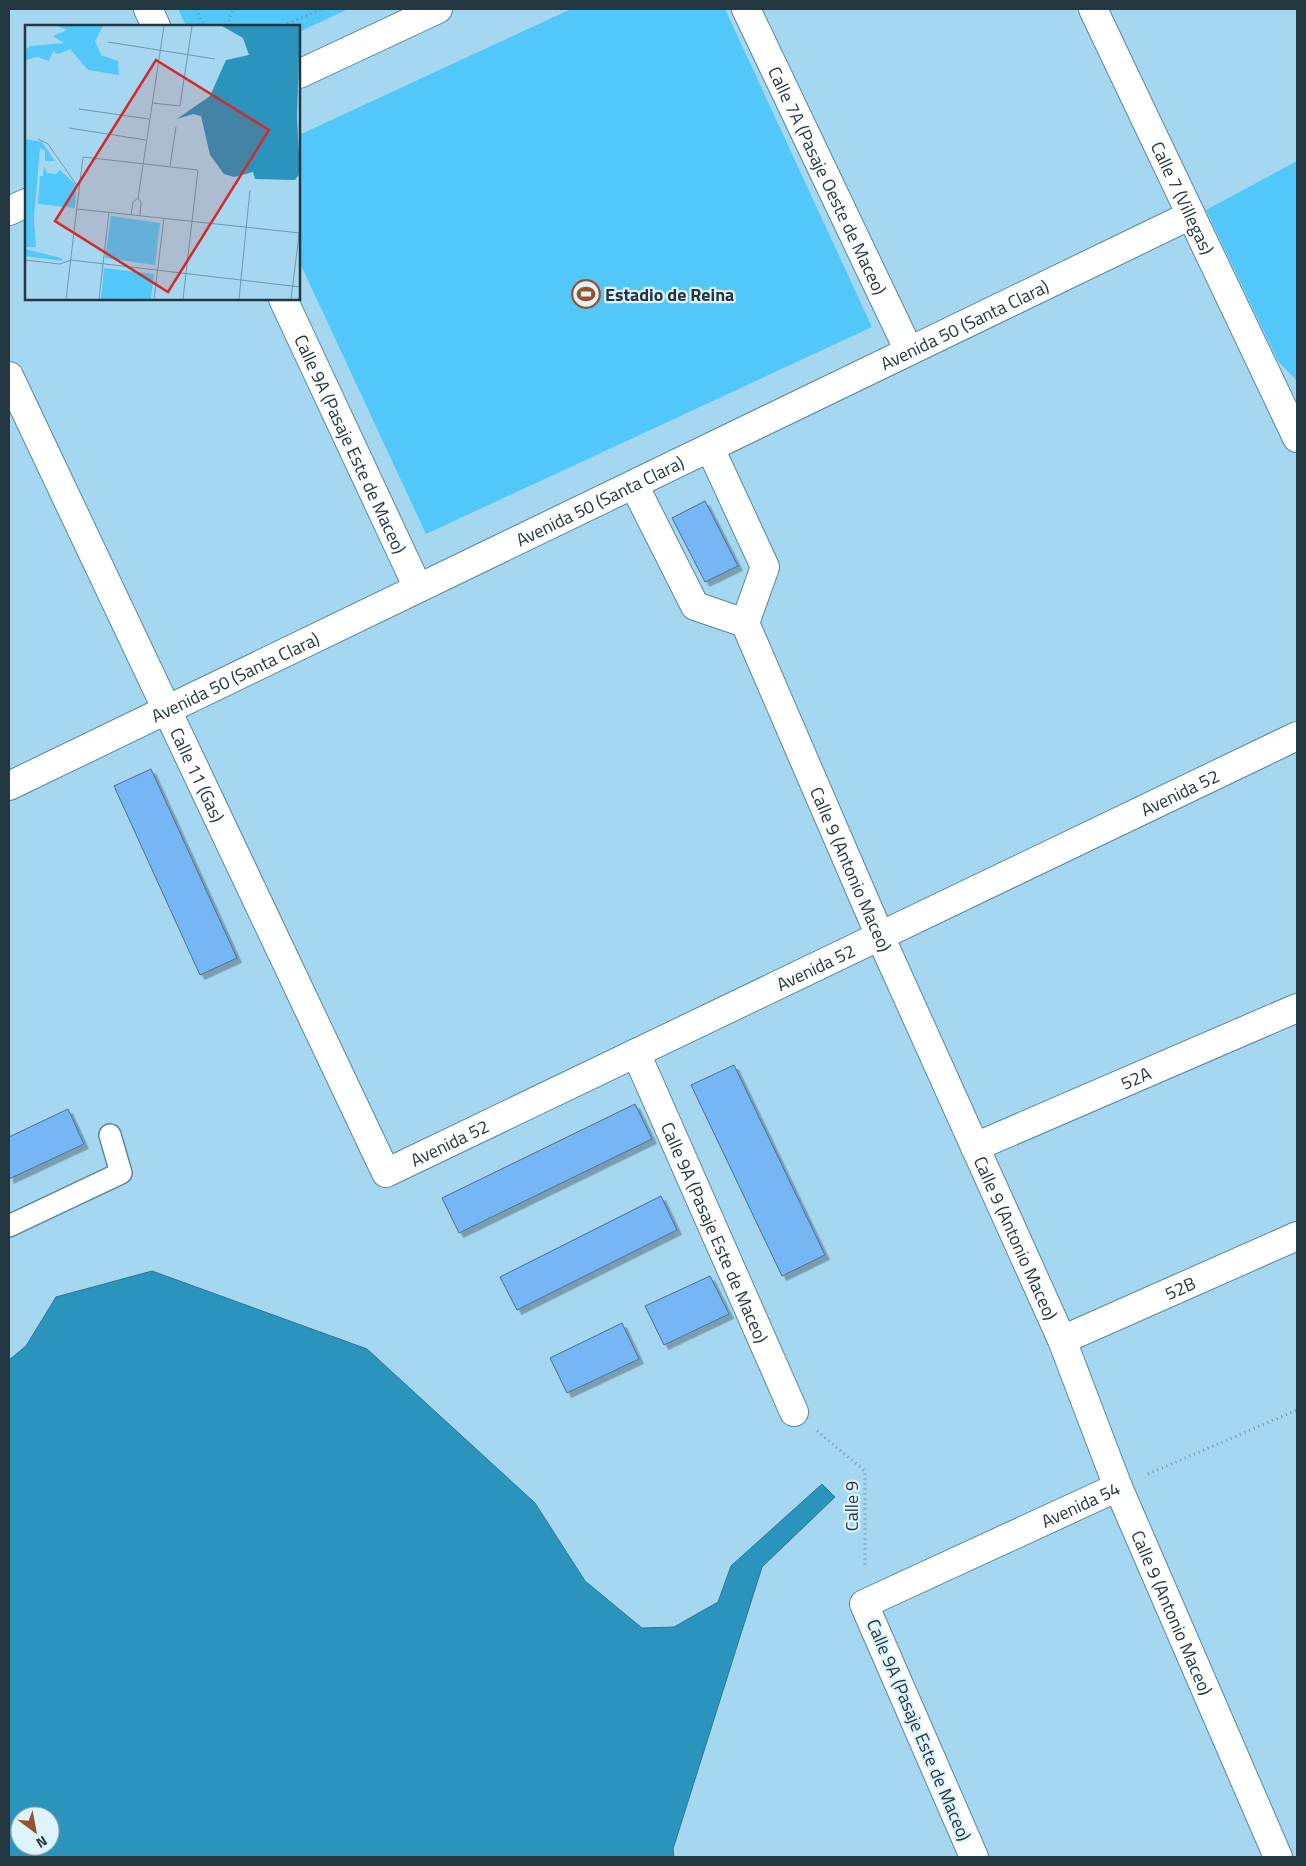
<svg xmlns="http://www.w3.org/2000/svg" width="1306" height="1866" font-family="'Titillium Web',sans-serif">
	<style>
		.green { fill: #52c8fa }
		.water { fill: #2a94bd; stroke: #287898; fill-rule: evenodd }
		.building { fill: #77b6f4; stroke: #4d6d8c; filter: url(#shadow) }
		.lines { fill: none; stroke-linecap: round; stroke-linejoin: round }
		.lane-casing { stroke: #57879d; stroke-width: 24 }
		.street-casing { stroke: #57879d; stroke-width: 30 }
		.secondary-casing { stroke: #57879d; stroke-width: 30 }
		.path { stroke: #6d92a5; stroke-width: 3; stroke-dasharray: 1 4; stroke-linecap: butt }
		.lane { stroke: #fff; stroke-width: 21 }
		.street { stroke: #fff; stroke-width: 28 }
		.secondary { stroke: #fff; stroke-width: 28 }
		.labels { text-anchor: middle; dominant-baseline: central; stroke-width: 4.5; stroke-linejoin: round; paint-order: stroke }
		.street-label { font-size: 18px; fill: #233741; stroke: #dff3fd }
		.poi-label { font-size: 18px; font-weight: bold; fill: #233741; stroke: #dff3fd; text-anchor: start }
		.inset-road { fill: none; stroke: #7197aa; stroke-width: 1 }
		.view { fill: #d62828; fill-opacity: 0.15; stroke: #d62828; stroke-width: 2.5 }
		.inset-edge { fill: none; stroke: #233741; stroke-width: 2.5 }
	</style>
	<defs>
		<filter id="shadow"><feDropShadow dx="4.5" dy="4.5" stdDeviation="0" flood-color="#0004"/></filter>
	</defs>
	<rect width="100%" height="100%" fill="#a5d7f0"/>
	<path class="green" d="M178 9H348L299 32V26H186Z
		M571 9H725L872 327 426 534 299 261V135Z
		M1297 161V381L1278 361 1206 210Z"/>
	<path class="water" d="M152 1271 367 1349 535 1503 585 1581 642 1628 674 1627 718 1602 731 1566 822 1484 835 1497 762 1567 673 1849 674 1857H9V1360L26 1346 56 1297ZM20 1816H50V1846H20Z"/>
	<path class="building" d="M705 501 738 566 705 582 672 518Z
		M151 769 237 958 200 975 114 786Z
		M734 1065 825 1255 782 1276 691 1085Z
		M635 1104 652 1139 459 1233 442 1198Z
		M68 1109 84 1144 9 1179V1137Z
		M661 1196 677 1230 517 1310 500 1277Z
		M710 1276 729 1314 664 1345 645 1306Z
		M622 1323 639 1359 567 1393 550 1358Z"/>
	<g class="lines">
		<defs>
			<path id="lane" d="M9 1226 121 1173 110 1135"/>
			<g id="street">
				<path d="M148 9 156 26"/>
				<path id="s1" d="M746 9 909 351"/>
				<path id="s2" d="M1093 9 1297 438"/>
				<path id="s3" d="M283 299 418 588"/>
				<path id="s4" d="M9 376 386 1173 1297 736"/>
				<path d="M634 485 695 606 745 623 765 567 710 448"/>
				<path id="s5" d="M745 623 880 936 1062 1340 1118 1487 1278 1857"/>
				<path id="s6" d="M9 786 1191 215"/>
				<path id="s7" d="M636 1053 794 1412"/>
				<path id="s8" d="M975 1147 1297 1008"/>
				<path id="s9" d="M1062 1340 1297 1236"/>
				<path id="s10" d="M974 1857 864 1604 1118 1487"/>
			</g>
			<path id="secondary" d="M299 74 438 9
				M9 211 26 203"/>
		</defs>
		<use href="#lane" class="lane-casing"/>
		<use href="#street" class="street-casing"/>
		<use href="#secondary" class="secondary-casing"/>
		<path class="path" d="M196 9 204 26
			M227 26 233 9
			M283 26 321 9
			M817 1431 865 1471V1568
			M1148 1474 1297 1410"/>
		<use href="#lane" class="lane"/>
		<use href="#street" class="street"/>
		<use href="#secondary" class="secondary"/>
	</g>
	<defs>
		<symbol id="stadium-ring" viewBox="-11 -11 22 22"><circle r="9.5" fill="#dff3fd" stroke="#985229" stroke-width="1.5"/><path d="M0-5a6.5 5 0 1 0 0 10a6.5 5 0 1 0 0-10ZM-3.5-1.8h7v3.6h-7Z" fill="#985229"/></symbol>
	</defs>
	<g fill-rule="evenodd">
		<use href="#stadium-ring" x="570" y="278" width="32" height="32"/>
	</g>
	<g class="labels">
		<g class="street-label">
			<text stroke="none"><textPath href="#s1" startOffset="190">Calle 7A (Pasaje Oeste de Maceo)</textPath></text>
			<text stroke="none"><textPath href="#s2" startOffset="209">Calle 7 (Villegas)</textPath></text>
			<text stroke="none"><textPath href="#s6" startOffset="1061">Avenida 50 (Santa Clara)</textPath></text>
			<text stroke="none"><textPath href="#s3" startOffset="160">Calle 9A (Pasaje Este de Maceo)</textPath></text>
			<text stroke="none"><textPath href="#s6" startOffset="656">Avenida 50 (Santa Clara)</textPath></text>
			<text stroke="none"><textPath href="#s6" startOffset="251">Avenida 50 (Santa Clara)</textPath></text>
			<text stroke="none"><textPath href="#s4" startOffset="441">Calle 11 (Gas)</textPath></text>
			<text stroke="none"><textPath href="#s4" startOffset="1762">Avenida 52</textPath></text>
			<text stroke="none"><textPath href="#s5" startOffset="268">Calle 9 (Antonio Maceo)</textPath></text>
			<text stroke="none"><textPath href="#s4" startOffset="1358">Avenida 52</textPath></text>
			<text stroke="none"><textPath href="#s8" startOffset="175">52A</textPath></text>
			<text stroke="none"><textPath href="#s4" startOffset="952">Avenida 52</textPath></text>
			<text stroke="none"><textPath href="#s7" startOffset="196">Calle 9A (Pasaje Este de Maceo)</textPath></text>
			<text stroke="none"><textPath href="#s5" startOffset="672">Calle 9 (Antonio Maceo)</textPath></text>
			<text stroke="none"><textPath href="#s9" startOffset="129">52B</textPath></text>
			<text stroke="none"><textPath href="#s10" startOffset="514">Avenida 54</textPath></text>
			<text transform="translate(851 1506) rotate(-90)">Calle 9</text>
			<text stroke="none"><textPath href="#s5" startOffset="1078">Calle 9 (Antonio Maceo)</textPath></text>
			<text transform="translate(919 1730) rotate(67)">Calle 9A (Pasaje Este de Maceo)</text>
		</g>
		<g class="poi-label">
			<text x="605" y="294">Estadio de Reina</text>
		</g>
	</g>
	<g transform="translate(25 25)">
		<rect width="275" height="275" fill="#a5d7f0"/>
		<path d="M32 1H78L70 16 76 30 93 36 94 50 63 45 45 24 33 29 28 26 24 36 12 32 0 35V25L5 21 39 18 28 11 42 5ZM0 114 17 117 30 136H20V126L15 123 9 193 11 222H0ZM19 141 22 148 31 149 35 145 51 160 50 183 13 179 15 151H18ZM86 191 135 198 130 240 80 233ZM0 224 36 233 38 236 0 231ZM79 243 129 249 126 274H76Z" fill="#52c8fa"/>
		<path d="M197 1H275L272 92 275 148 270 155 230 154 228 147 209 152 199 149 185 130 176 91 168 89 152 94 185 71 201 35 224 30 218 13Z" fill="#2a94bd"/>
		<path class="inset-road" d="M83 17 190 34M127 78 155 81 167 1M54 84 124 94M44 103 121 115M13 114 23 119 53 162M145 141 151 102M113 173 139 1M52 184 275 208M106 190 108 177 113 173 116 177 115 191M0 235 35 239 46 235 275 262M41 274 58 132 173 145 158 274M74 274 84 187M129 274 139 193M214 274 225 165M266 274 275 202"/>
		<path class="view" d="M131 35 244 105 143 267 30 196Z"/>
		<rect width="275" height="275" class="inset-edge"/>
	</g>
	<rect width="1306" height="1866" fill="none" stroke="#233741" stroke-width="20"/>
	<g transform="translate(35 1831) rotate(148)"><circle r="24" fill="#dff3fd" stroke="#94a8b2"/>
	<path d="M0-4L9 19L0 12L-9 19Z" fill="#985229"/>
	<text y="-8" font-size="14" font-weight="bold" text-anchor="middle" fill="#233741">N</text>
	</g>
</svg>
